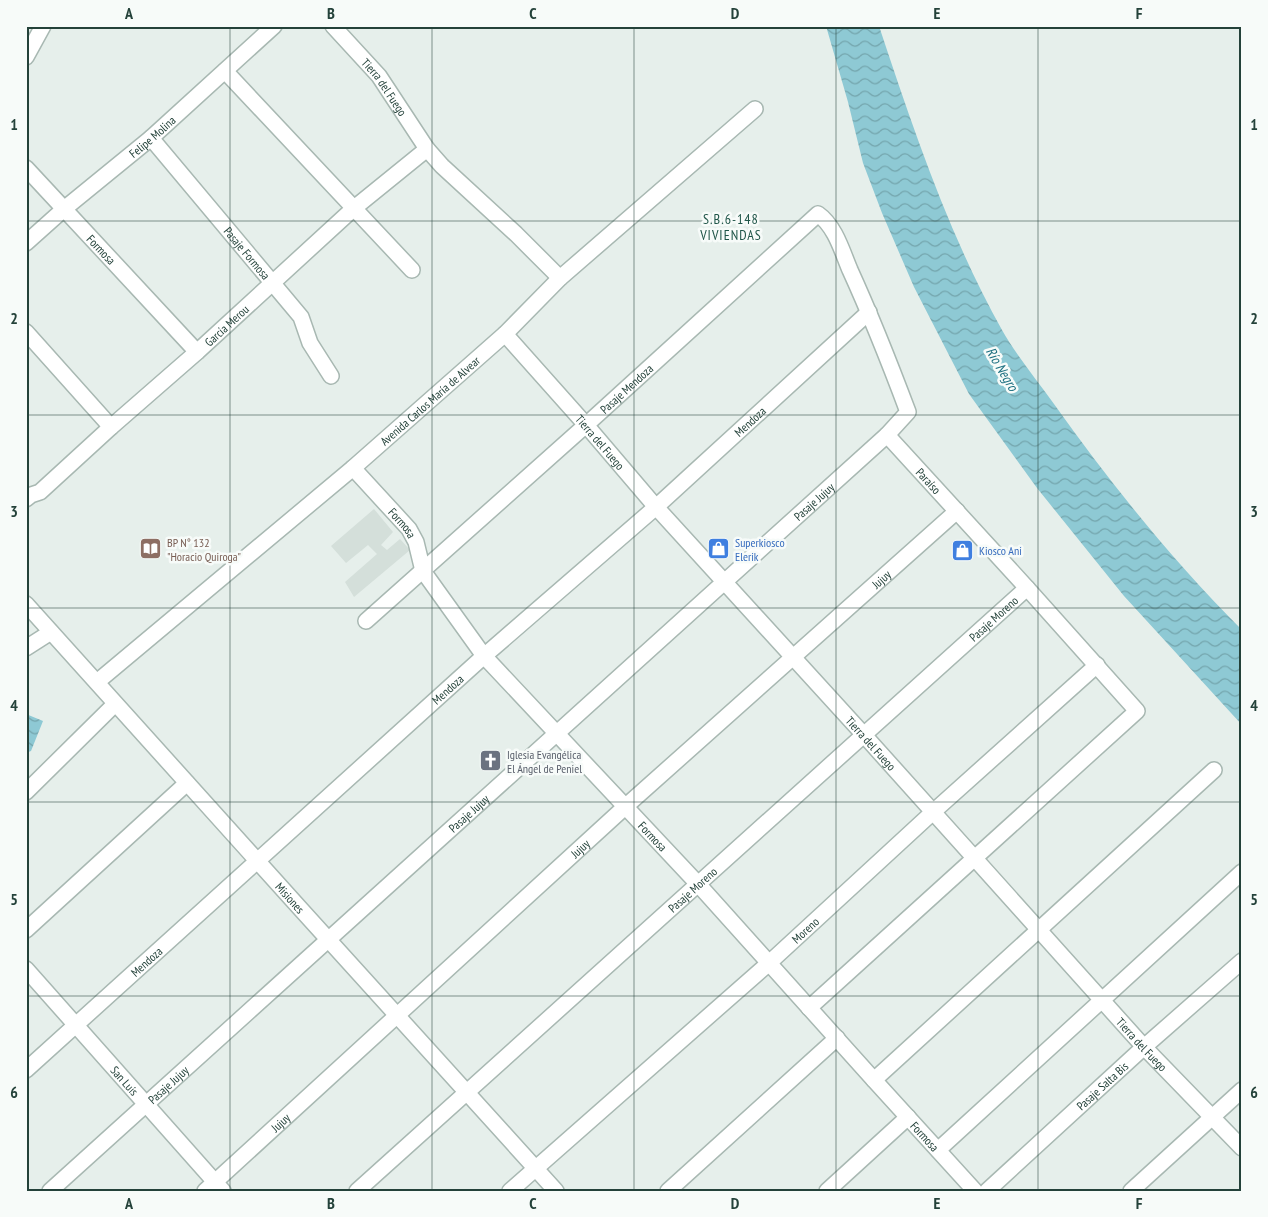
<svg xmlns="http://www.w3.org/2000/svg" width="1268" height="1217" font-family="'PT Sans Narrow',sans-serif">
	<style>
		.built { fill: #d4dfda }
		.water { fill: url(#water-waves) }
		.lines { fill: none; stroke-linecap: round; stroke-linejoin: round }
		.minor-casing { stroke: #a8b8b2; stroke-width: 18 }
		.minor { stroke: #fff; stroke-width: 15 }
		.grid { fill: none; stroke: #24423a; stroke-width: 1; stroke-opacity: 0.55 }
		.labels { text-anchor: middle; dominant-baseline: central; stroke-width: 5; stroke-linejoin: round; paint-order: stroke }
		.street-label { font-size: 12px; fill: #24423a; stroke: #f7fbf9 }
		.education-label { font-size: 12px; fill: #785e54; stroke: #f7fbf9; text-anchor: start }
		.shop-label { font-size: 12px; fill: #366cbe; stroke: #f7fbf9; text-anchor: start }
		.worship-label { font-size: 12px; fill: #5b616d; stroke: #f7fbf9; text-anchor: start }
		.neighbourhood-label { font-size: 14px; letter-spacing: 1px; fill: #1f5548; stroke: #f7fbf9 }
		.water-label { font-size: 14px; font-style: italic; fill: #1c6f80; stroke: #f7fbf9 }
		.neatline { fill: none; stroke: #24423a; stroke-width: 2 }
		.grid-label { font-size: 16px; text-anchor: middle; font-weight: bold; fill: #24423a }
	</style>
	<defs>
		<pattern id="water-waves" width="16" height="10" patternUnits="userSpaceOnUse" patternTransform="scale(1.25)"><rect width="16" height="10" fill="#8ec9d4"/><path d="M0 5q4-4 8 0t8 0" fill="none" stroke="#74a5ad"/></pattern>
	</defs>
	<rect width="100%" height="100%" fill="#e6efeb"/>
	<path class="built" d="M374 509 393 532 381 545 387 550 400 539 410 550 354 597 345 582 377 554 368 545 346 563 331 546Z"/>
	<path class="water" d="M826 26H879C914 131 948 233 1002 330 1016 355 1037 380 1054 404 1111 484 1172 560 1242 630V725L1124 596 1037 488 969 394 914 287 882 213 863 163 848 102Z
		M26 714 43 721 31 751 26 753Z"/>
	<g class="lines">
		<defs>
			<g id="minor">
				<path id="s1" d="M333 26 379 76 427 149 442 166 516 234 560 278"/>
				<path d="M26 57 43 26"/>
				<path d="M225 71 412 270"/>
				<path id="s2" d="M151 138 301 317 310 343 331 376"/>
				<path id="s3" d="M26 168 197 352"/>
				<path id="s4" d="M26 243 64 209 151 138 274 26"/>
				<path d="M26 332 111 427"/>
				<path id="s5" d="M505 334 586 425 656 507 864 735 1144 1047 1242 1148"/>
				<path id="s6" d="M353 468 409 529 416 542 423 571 484 656 698 884 874 1080 975 1191"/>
				<path id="s7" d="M26 499 31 495 40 492 111 427 197 352 353 209 427 149"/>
				<path id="s8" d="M26 604C203 800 378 996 556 1191"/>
				<path id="s9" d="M366 621 586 425 818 214C835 226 842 251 850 270 871 316 890 364 908 412L887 435 1027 588 1137 711 809 1008"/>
				<path d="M26 648 51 632"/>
				<path id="s10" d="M97 682 353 468 505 334 560 278 755 109"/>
				<path d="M26 792 115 704"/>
				<path d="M26 930 187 783"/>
				<path id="s11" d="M26 969 223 1191"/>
				<path id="s12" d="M26 1070 484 656 656 507 869 312"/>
				<path d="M874 1080 1214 770"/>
				<path d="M938 1150 1242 872"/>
				<path id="s13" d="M50 1191 887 435"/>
				<path id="s14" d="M205 1191 626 806 957 511"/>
				<path id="s15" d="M357 1191 1027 588"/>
				<path id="s16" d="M510 1191 769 963 933 812 1097 665"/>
				<path d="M668 1191 837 1038"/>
				<path d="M827 1191 908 1117"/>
				<path id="s17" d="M987 1191 1144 1047 1242 961"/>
				<path d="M1131 1191 1242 1090"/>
			</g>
		</defs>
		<use href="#minor" class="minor-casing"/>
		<use href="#minor" class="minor"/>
	</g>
	<path class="grid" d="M230 26V1191M432 26V1191M634 26V1191M836 26V1191M1038 26V1191M26 221H1242M26 415H1242M26 608H1242M26 802H1242M26 996H1242"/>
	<defs>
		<symbol id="library-square" viewBox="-11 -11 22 22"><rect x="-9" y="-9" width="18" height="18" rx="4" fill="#8d6e63" stroke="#f7fbf9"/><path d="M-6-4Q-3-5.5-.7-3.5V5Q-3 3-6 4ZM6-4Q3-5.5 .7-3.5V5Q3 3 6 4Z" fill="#fff"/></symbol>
		<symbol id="shop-square" viewBox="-11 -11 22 22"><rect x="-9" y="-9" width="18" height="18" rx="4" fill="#3f7fe0" stroke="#f7fbf9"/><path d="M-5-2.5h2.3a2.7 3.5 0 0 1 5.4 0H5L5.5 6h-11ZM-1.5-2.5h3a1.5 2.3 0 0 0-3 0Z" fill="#fff"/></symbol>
		<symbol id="church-square" viewBox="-11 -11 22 22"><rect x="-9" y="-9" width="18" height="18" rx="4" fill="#6b7280" stroke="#f7fbf9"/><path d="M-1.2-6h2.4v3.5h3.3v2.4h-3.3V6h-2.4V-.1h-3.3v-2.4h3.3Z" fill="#fff"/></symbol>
	</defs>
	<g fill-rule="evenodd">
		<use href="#library-square" x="138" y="536" width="25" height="25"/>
		<use href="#shop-square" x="706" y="536" width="25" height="25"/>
		<use href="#shop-square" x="950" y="538" width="25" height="25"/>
		<use href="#church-square" x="478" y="748" width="25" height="25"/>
	</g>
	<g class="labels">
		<g class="street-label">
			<text stroke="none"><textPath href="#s1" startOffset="80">Tierra del Fuego</textPath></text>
			<text stroke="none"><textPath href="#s4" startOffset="165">Felipe Molina</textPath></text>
			<text stroke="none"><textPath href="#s3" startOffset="111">Formosa</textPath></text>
			<text stroke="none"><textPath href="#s2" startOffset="150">Pasaje Formosa</textPath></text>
			<text stroke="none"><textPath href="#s7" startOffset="266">García Merou</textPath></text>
			<text stroke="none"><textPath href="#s9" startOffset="349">Pasaje Mendoza</textPath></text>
			<text stroke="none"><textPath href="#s10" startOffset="436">Avenida Carlos María de Alvear</textPath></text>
			<text stroke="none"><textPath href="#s12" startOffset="972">Mendoza</textPath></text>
			<text stroke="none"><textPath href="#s5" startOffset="144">Tierra del Fuego</textPath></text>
			<text stroke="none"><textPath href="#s9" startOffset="920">Paraíso</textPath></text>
			<text stroke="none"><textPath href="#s13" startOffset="1029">Pasaje Jujuy</textPath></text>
			<text stroke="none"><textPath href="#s6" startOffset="74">Formosa</textPath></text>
			<text stroke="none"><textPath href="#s14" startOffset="912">Jujuy</textPath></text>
			<text stroke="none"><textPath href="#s15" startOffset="856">Pasaje Moreno</textPath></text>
			<text stroke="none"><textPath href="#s12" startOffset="568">Mendoza</textPath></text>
			<text stroke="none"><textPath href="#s5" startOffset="549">Tierra del Fuego</textPath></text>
			<text stroke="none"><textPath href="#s13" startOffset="564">Pasaje Jujuy</textPath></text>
			<text stroke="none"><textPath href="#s6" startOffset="479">Formosa</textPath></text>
			<text stroke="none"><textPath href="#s14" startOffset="508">Jujuy</textPath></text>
			<text stroke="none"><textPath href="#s15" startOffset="451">Pasaje Moreno</textPath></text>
			<text stroke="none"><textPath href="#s8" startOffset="395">Misiones</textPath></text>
			<text stroke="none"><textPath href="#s16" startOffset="394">Moreno</textPath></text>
			<text stroke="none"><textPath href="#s12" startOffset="162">Mendoza</textPath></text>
			<text stroke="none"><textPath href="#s5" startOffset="954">Tierra del Fuego</textPath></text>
			<text stroke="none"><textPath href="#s11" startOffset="149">San Luis</textPath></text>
			<text stroke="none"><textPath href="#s13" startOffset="159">Pasaje Jujuy</textPath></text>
			<text stroke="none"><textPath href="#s17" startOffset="156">Pasaje Salta Bis</textPath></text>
			<text stroke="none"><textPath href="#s14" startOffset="102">Jujuy</textPath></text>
			<text stroke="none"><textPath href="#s6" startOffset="884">Formosa</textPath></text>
		</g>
		<g class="education-label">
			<text x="167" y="542">BP N° 132<tspan x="167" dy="14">"Horacio Quiroga"</tspan></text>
		</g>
		<g class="shop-label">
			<text x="735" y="542">Superkiosco<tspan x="735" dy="14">Elerik</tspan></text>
			<text x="979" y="550">Kiosco Ani</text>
		</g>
		<g class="worship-label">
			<text x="507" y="754">Iglesia Evangélica<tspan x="507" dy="14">El Ángel de Peniel</tspan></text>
		</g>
		<g class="neighbourhood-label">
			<text x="731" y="219">S.B.6-148<tspan x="731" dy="16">VIVIENDAS</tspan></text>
		</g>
		<g class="water-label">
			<text transform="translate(1002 369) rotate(59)">Río Negro</text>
		</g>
	</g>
	<rect width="1268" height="1217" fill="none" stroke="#f7fbf9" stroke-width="55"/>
	<rect x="28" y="28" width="1212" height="1162" class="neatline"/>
	<g class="grid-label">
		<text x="129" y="19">A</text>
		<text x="331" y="19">B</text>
		<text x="533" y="19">C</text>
		<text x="735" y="19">D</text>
		<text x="937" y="19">E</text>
		<text x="1139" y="19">F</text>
		<text x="14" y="130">1</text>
		<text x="1254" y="130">1</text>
		<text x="14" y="324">2</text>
		<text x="1254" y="324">2</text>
		<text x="14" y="517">3</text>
		<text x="1254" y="517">3</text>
		<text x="14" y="711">4</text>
		<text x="1254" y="711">4</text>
		<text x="14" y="905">5</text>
		<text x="1254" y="905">5</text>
		<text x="14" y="1098">6</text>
		<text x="1254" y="1098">6</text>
		<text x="129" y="1209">A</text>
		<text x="331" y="1209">B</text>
		<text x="533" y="1209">C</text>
		<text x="735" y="1209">D</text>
		<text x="937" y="1209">E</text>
		<text x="1139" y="1209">F</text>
	</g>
</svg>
